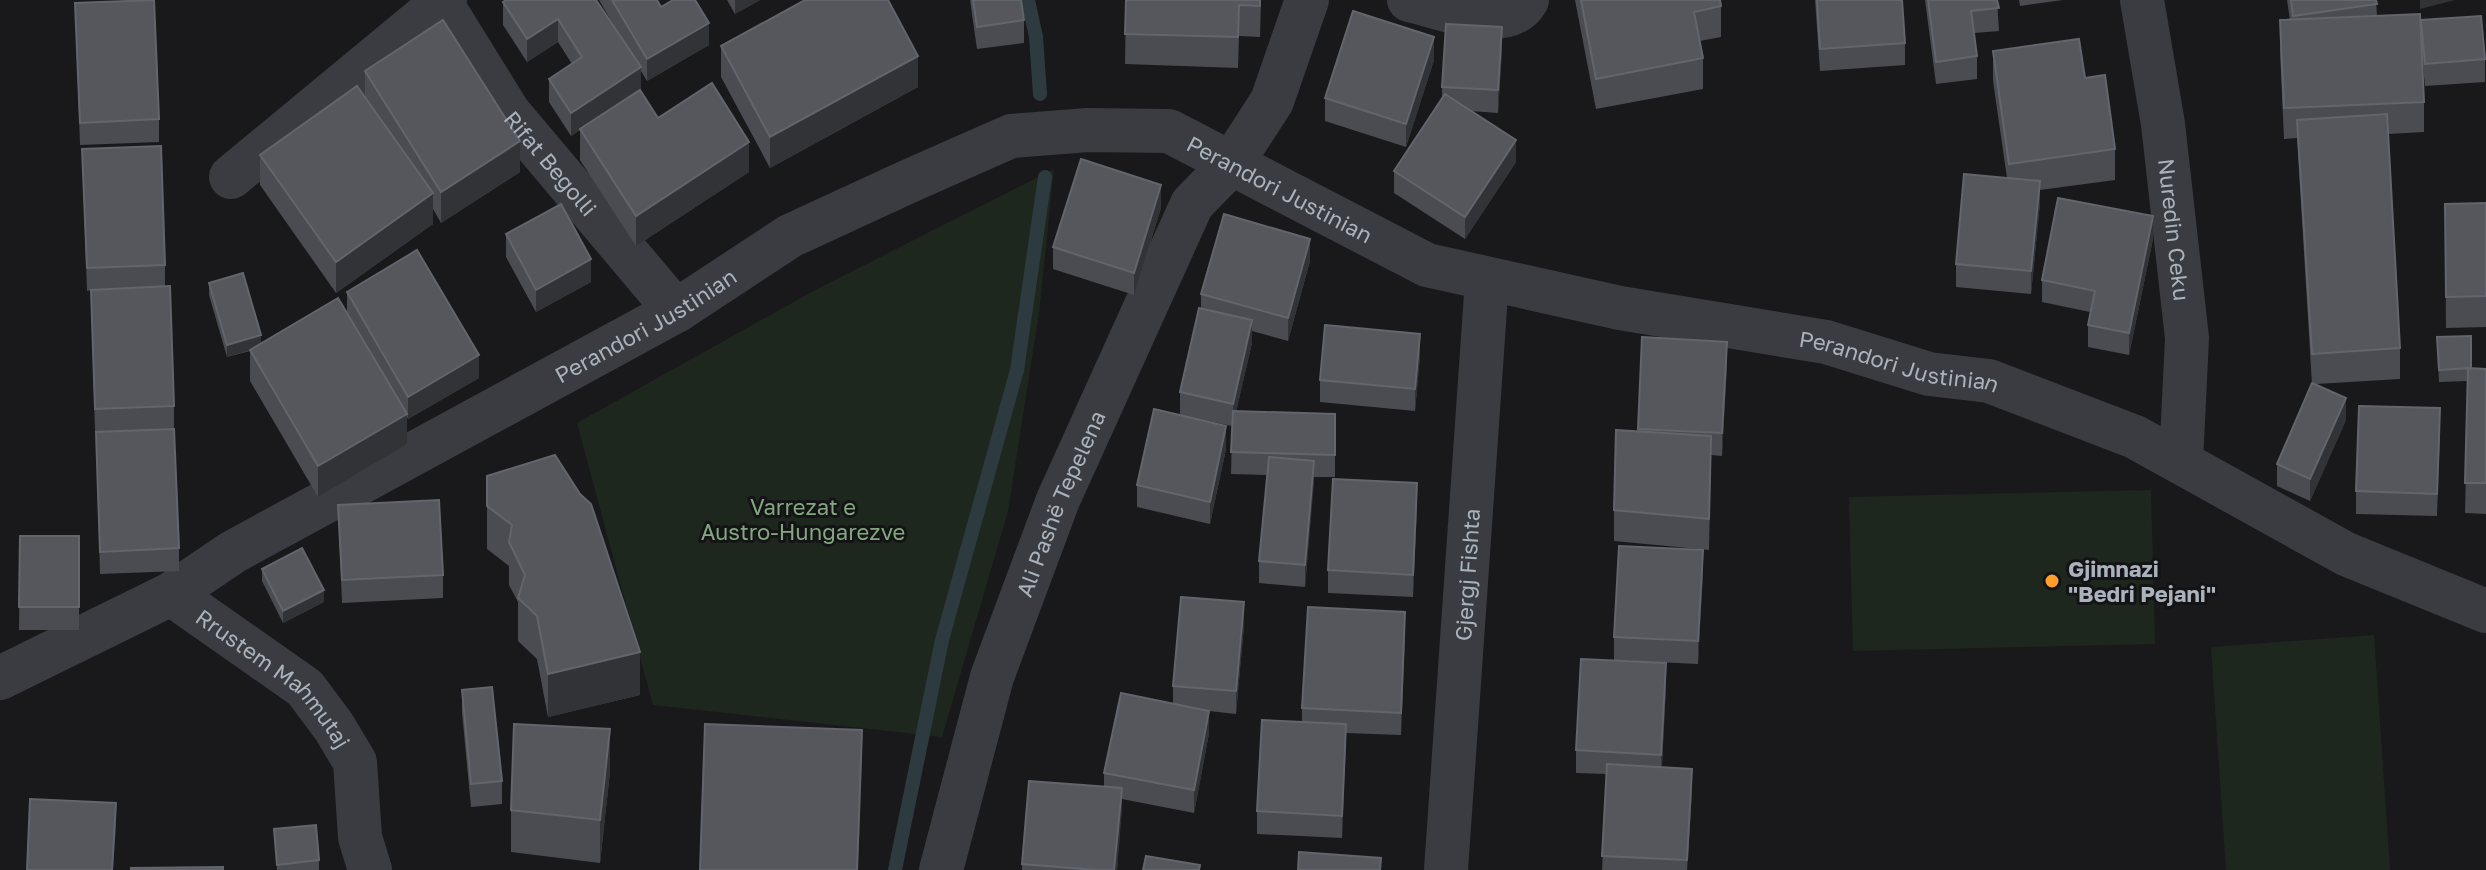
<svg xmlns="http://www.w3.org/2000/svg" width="2486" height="870" font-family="'Golos Text',sans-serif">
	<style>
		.green { fill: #1e271e }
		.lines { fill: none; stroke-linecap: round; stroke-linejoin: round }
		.stream { stroke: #2d3b41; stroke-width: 14 }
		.street { stroke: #3a3c41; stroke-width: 44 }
		.wall { fill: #4a4c51 }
		.shaded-wall { fill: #323337 }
		.building { fill: #55575d; stroke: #62656c; stroke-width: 2 }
		.poi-dot { fill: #ff9e2d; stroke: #141417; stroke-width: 3 }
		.labels { text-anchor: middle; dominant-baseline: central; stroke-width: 6; stroke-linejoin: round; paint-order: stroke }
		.street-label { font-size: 22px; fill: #aab2bc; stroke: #141417 }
		.park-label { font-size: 22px; fill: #83a880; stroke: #141417 }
		.poi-label { font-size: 22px; font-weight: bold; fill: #aab2bc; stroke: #141417; text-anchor: start }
	</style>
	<rect width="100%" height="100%" fill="#19191c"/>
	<path class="green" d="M1054 169 1039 313 1008 511 942 737 653 705 577 423 817 289Z
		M2151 490 2155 644 1853 651 1849 497Z
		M2374 635 2390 870H2226L2211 647Z"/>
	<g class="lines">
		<path class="stream" d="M1028 0 1036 37 1040 94
			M895 870 942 640 1017 370 1045 177"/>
		<g class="street">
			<path id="s1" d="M439 0 509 113 676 311"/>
			<path d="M1409 0C1441 7 1507 35 1527 0"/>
			<path id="s2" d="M2142 0 2163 124 2187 338 2181 462"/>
			<path d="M231 177 445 0"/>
			<path id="s3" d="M171 594 305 688 334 727 355 762 360 837 370 870"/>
			<path id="s4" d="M0 678 171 594 233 552 676 311 790 236 907 182 1011 136 1088 130 1169 131 1427 265 1620 308 1826 342 1929 374 1989 381 2135 437 2346 554 2486 611"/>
			<path id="s5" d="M941 870 992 677 1058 500 1192 204 1232 163 1272 101 1307 0"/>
			<path id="s6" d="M1446 870 1487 280"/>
		</g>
	</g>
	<path class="wall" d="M599 0H657L661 7 709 45 647 81 641 71V89L613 108 658 118 749 172 636 246 580 160V130L571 136 549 102V79L572 64 558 42 527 62 503 25V2L620 36Z
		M727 0H760L735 14Z
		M970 0H1021L1024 20V43L977 49Z
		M1126 0H1261L1260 37 1239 36 1238 68 1125 64Z
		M1575 0H1720L1721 6V37L1700 41 1703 58V89L1596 109Z
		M1815 0H1902L1905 43V65L1820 71Z
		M1925 0H1997L1999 31 1974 33 1977 56V79L1936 84Z
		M2019 0H2063L2020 6Z
		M2287 0H2376L2377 16 2424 102V132L2388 134 2400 348V379L2316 384 2346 420 2310 501 2277 486V464L2312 384 2297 138 2284 139 2280 51V20H2290Z
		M75 3 159 119V142L80 145Z
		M2421 20 2485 59V82L2425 86 2421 43Z
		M721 46 918 87 770 168 721 77Z
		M1502 50 1498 113 1471 111 1516 162 1465 239 1394 193V171L1442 98V87Z
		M1993 51 2085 78 2115 149V180L2040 190V203L2031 294 1956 287V264L2007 178 1993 81Z
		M1434 60 1406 147 1325 121V98Z
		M365 71 520 172 441 223 433 209V224L336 293 260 185V155L365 97Z
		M82 149 165 265V287L174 406V429L95 432 91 290 87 291Z
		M2486 203V327L2446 328 2445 204Z
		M1161 208 1134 295 1053 269V247Z
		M506 234 591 282 536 312 506 257Z
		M2153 239 2129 355 2088 347V325L2090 312 2042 302V280Z
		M1310 261 1288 341 1252 331V343L1236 411 1335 414V477H1314L1305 587 1259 583V561L1267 475 1231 474 1232 426 1180 415V392L1201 309V294Z
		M209 283 261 343 347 312V292L479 378 408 419 407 417V444L318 497 250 381V351L227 357 209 295Z
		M1642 337 1727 364 1722 456 1711 455 1709 550 1614 541V510L1638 431Z
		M2437 337 2471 368 2486 369V514L2465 513 2468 381 2439 382Z
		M1420 356 1415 411 1320 402V380Z
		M2440 431 2437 516 2356 514V491Z
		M96 432 179 548V571L100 574Z
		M1226 449 1210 524 1137 507V485Z
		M487 476 640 695 548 717 537 659 518 641V602L509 585V566L487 549Z
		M338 505 443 575V598L342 603Z
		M1417 506 1413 597 1328 593V570Z
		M20 536H79V630H19Z
		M262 569 324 602 283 623 262 581Z
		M1703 572 1698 664 1614 660V637Z
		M1244 625 1236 714 1209 711V733L1194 813 1122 799 1117 870H1022V864L1104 787V773L1173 703V686Z
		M1405 634 1401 735 1346 733 1342 838 1257 834V811L1302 722V708Z
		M1666 686 1662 767 1692 791 1687 870H1602L1607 774 1576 773V750Z
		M462 690 502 781V804L471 807 462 713Z
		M610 772 600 863 511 852V810Z
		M274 829 319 860V870H277Z"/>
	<path class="shaded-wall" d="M735 0H760L735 14Z
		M2420 0H2455L2420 9Z
		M558 19V42L527 62V39Z
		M709 23V45L647 81V59Z
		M1502 27V50L1498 113V90Z
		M1434 37V60L1406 147V124Z
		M918 56V87L770 168V137Z
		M641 67V89L571 136V113Z
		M1516 140V162L1465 239V217Z
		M520 141V172L441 223V192Z
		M749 142V172L636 246V216Z
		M2040 181V203L2031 294V271Z
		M1161 185V208L1134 295V273Z
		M433 193V224L336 293V262Z
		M2153 216V239L2129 355V333Z
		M1310 239V261L1288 341V318Z
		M591 259V282L536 312V290Z
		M1252 320V343L1233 426V404Z
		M1420 334V356L1415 411V389Z
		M261 335V347L227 357V345Z
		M1727 342V364L1722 456V433Z
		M479 355V378L408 419V397Z
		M2346 398V420L2310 501V479Z
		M407 414V444L318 497V466Z
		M1226 426V449L1210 524V502Z
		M1314 461V484L1305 587V565Z
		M1417 483V506L1413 597V575Z
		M1703 550V572L1698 664V641Z
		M324 590V602L283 623V611Z
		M1244 602V625L1236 714V691Z
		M1405 612V634L1401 735V713Z
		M640 652V695L548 717V674Z
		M1666 663V686L1661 777V755Z
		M1209 711V733L1194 813V790Z
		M1346 724V747L1342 838V816Z
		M610 729V772L600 863V820Z
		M862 730V761L858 870H857Z
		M1692 769V791L1687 870V860Z
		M1122 788V811L1117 870H1114Z
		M116 803V826L113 870H112Z"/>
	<path class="building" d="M154 0 159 119 80 123 75 3Z
		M506 0H596L641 67 571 113 549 79 582 57 558 19 527 39 503 2Z
		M612 0H657L661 7 673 0H695L709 23 647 59Z
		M805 0H888L918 56 770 137 721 46Z
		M973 0H1021L1024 20 977 27Z
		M1126 0H1260V6L1239 5 1238 37 1125 34Z
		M1581 0H1720L1721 6 1694 12 1703 58 1596 79Z
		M1817 0H1902L1905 43 1820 49Z
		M1928 0H1997L1999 8 1971 11 1977 56 1936 62Z
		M2291 0H2376L2377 4 2293 16Z
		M1353 11 1434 37 1406 124 1325 98Z
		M2420 14 2424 102 2284 108 2280 20Z
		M2481 16 2485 59 2425 64 2421 20Z
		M443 20 520 141 441 192 365 71Z
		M1446 24 1502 27 1498 90 1442 87Z
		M2079 39 2085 78 2105 75 2115 149 2009 164 1993 51Z
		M712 83 749 142 636 216 580 129 640 90 658 118Z
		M357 86 433 193 336 262 260 155Z
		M1445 94 1516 140 1465 217 1394 171Z
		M2387 114 2400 348 2312 354 2297 120Z
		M161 146 165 265 87 268 82 149Z
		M1081 159 1161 185 1134 273 1053 247Z
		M1964 174 2040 181 2031 271 1956 264Z
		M2058 198 2153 216 2129 333 2088 325 2095 291 2042 280Z
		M2486 203V296L2446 297 2445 204Z
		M561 204 591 259 536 290 506 234Z
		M1224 214 1310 239 1288 318 1201 294Z
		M417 250 479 355 408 397 347 292Z
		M243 273 261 335 227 345 209 283Z
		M170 286 174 406 95 409 91 290Z
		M338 298 407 414 318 466 250 350Z
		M1199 308 1252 320 1233 404 1180 392Z
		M1325 325 1420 334 1415 389 1320 380Z
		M2471 336V368L2439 370 2437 337Z
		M1642 337 1727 342 1722 433 1638 429Z
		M2468 368 2486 369V483H2465Z
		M2312 383 2346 398 2310 479 2277 464Z
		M2359 406 2440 408 2437 494 2356 491Z
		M1154 409 1226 426 1210 502 1137 485Z
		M1233 411 1335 414V455L1231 452Z
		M174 429 179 548 100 552 96 432Z
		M1616 430 1711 436 1709 519 1614 510Z
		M555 455 580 494 591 504 640 652 548 674 537 616 518 598 525 575 509 542 512 525 487 506V476Z
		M1269 457 1314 461 1305 565 1259 561Z
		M1333 479 1417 483 1413 575 1328 570Z
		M439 500 443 575 342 580 338 505Z
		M20 536H79V607H19Z
		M1619 546 1703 550 1698 641 1614 637Z
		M302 548 324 590 283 611 262 569Z
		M1181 597 1244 602 1236 691 1173 686Z
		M1308 607 1405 612 1401 713 1302 708Z
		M1581 659 1666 663 1661 755 1576 750Z
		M492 687 502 781 471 784 462 690Z
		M1121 693 1209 711 1194 790 1104 773Z
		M1262 720 1346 724 1342 816 1257 811Z
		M514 724 610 729 600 820 511 810Z
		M705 724 862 730 857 870H700Z
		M1607 764 1692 769 1687 860 1602 856Z
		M1029 781 1122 788 1114 870H1096L1022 864Z
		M30 799 116 803 112 870H27Z
		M316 825 319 860 277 865 274 829Z
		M1299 852 1381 858 1380 870H1298Z
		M1146 856 1200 865 1199 870H1143Z
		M223 867V870H131V868Z"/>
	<circle class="poi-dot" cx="2052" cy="581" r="8"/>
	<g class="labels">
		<g class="street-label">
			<text stroke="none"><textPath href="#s1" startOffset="198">Rifat Begolli</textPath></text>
			<text stroke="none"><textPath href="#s4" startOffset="1432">Perandori Justinian</textPath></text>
			<text stroke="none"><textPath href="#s2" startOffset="232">Nuredin Ceku</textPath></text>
			<text stroke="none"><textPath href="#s4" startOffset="736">Perandori Justinian</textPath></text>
			<text stroke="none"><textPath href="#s4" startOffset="2080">Perandori Justinian</textPath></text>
			<text stroke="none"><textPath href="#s5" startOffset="386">Ali Pashë Tepelena</textPath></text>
			<text stroke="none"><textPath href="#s6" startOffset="296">Gjergj Fishta</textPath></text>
			<text stroke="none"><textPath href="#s3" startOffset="134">Rrustem Mahmutaj</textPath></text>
		</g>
		<g class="park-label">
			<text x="803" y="506">Varrezat e<tspan x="803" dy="25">Austro-Hungarezve</tspan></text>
		</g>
		<g class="poi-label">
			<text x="2068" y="568">Gjimnazi<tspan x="2068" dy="25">"Bedri Pejani"</tspan></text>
		</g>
	</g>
</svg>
